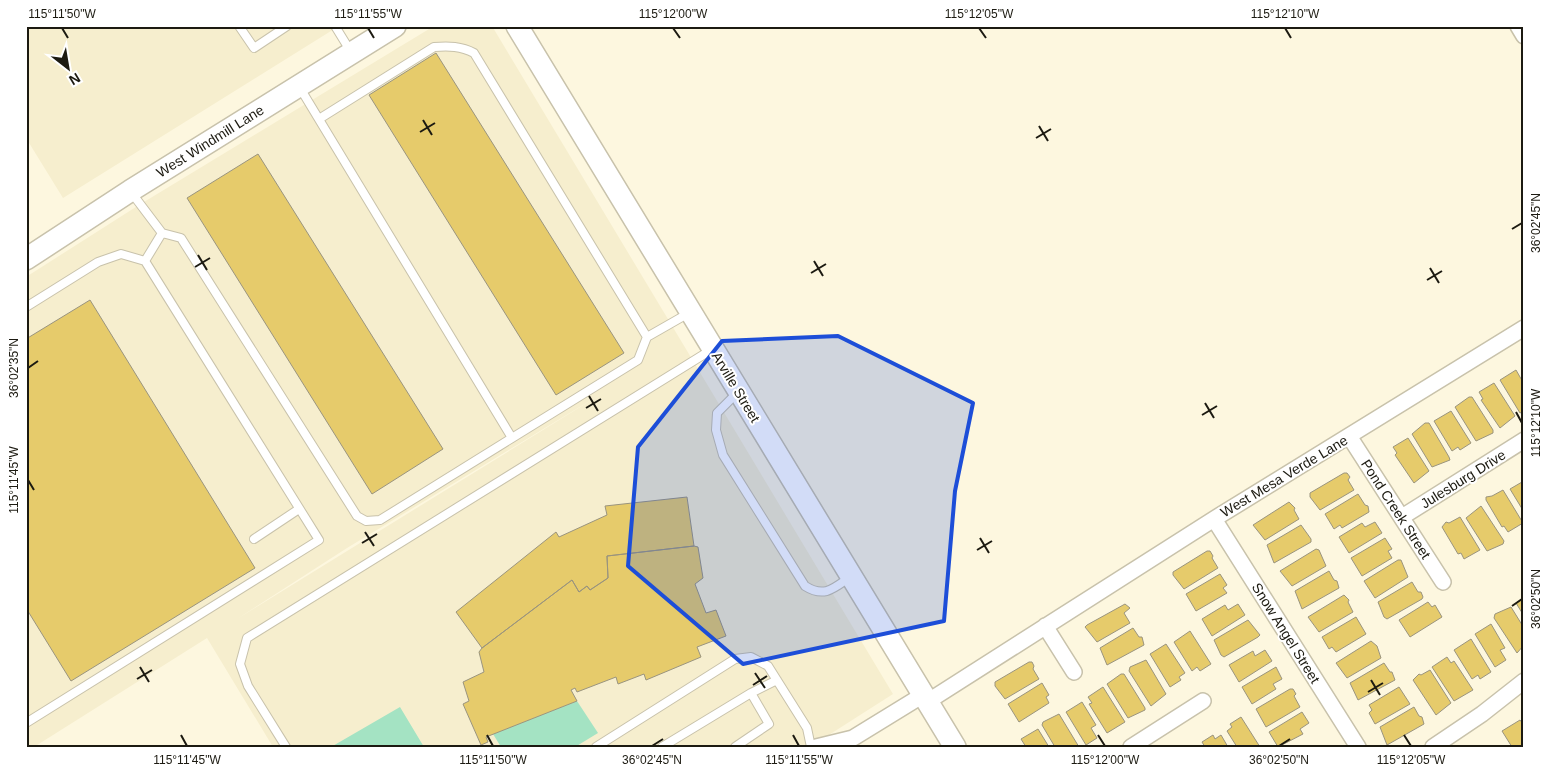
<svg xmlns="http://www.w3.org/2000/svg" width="1550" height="773" font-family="Helvetica,sans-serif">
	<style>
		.built { fill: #f6eece; fill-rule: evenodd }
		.green { fill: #a4e3c3 }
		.building { fill: #e6cb6b; stroke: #9a947e }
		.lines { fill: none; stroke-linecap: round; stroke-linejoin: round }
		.lane-casing { stroke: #c8c2ab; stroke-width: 10 }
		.street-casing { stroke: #c8c2ab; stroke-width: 18 }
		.secondary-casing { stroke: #c8c2ab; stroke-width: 24 }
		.lane { stroke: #fff; stroke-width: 8 }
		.street { stroke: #fff; stroke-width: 15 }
		.secondary { stroke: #fff; stroke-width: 21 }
		.marked { fill: #1d4ed8; fill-opacity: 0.2; stroke: #1d4ed8; stroke-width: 4; stroke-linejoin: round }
		.ticks { fill: none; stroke: #1c1a11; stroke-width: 2 }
		.labels { text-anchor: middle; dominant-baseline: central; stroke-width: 4; stroke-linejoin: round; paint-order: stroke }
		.street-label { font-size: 14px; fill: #1c1a11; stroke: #fff }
		.neatline { fill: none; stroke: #1c1a11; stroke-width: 2 }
		.ticks-label { font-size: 12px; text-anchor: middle; fill: #1c1a11 }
	</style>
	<rect width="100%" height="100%" fill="#fdf7df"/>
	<path class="built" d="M26 26H339L63 198 26 138Z
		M434 26H492L893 694 810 747H273L207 638 34 747H26V277L139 205ZM611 388 237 619 347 548Z"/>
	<path class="green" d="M577 701 598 733 575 747H501L493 734Z
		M400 707 424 747H331Z"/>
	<path class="building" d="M436 53 624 353 556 395 369 95Z
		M258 154 443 449 372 494 187 198Z
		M90 300 255 568 71 681 26 608V339Z
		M1516 370 1524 384V411L1520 413 1500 380Z
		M1494 383 1515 416 1500 428 1481 400 1483 399 1479 392Z
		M1469 397H1472L1493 430V433L1476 441 1455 407Z
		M1451 411 1471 443 1460 450 1458 447 1452 451 1434 421Z
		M1425 423H1429L1449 457 1450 460 1432 467 1412 434Z
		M1408 438 1429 471 1414 483 1395 455 1397 453 1393 447Z
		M1344 473H1347L1350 477 1348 480 1354 490 1320 510 1310 497V493Z
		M1522 482 1524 486V512L1510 489Z
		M1503 490 1523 523 1508 532 1504 526 1502 527 1486 500V497L1492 496Z
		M1358 494 1365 505 1368 506 1369 512 1342 528 1340 525 1334 529 1325 514Z
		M687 497 694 546 607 556 608 578 590 590 587 586 579 592 572 580 482 648 456 612 556 532 559 537 607 515 605 506Z
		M1289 502 1295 508 1294 510 1299 519 1265 540 1253 525Z
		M1481 506 1504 541 1503 544 1487 551 1466 518Z
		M1460 517 1480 550 1464 559 1461 553 1458 554 1442 527 1446 522 1449 523Z
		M1375 522 1382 533 1349 553 1339 537 1362 523 1365 527Z
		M1301 525 1311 539V542L1274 563 1267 545Z
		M1385 538 1392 549 1388 551 1392 558 1362 576 1351 558Z
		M694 546 698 547 703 578 695 584 706 613 716 610 726 636 697 647 701 657 646 680 644 674 618 684 616 677 577 692 575 688 571 690 577 701 486 737 488 742 481 745 463 704 469 701 463 682 484 672 479 652 482 648 572 580 579 592 587 586 590 590 608 578 607 556Z
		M1316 549 1319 550 1326 566 1292 586 1280 571Z
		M1207 551H1210L1213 556 1212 558 1218 568 1184 589 1173 575V572Z
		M1398 560H1401L1408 577 1375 598 1364 581Z
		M1329 571 1334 580 1337 581 1339 588 1302 609 1295 591Z
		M1220 574 1227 585 1223 588 1227 593 1196 611 1186 594Z
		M1412 582 1418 592H1421L1423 597 1422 599 1387 619 1384 617 1378 602Z
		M1344 595 1349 600 1348 602 1353 612 1319 632 1308 617Z
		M1524 598V616L1516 603Z
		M1428 602 1432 607 1435 605 1442 617 1410 637 1399 620Z
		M1125 604 1130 608 1124 613 1130 623 1097 642 1085 627 1087 625Z
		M1238 604 1245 615 1212 636 1202 619 1225 605 1228 610Z
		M1511 607 1524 628V645L1517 653 1494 618 1495 614Z
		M1356 617 1366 634 1336 652 1332 647 1329 649 1322 637Z
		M1248 620 1260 635 1258 637 1224 657 1221 655 1214 640Z
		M1491 624 1505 648 1500 650 1506 660 1495 667 1475 634Z
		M1133 628 1139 637H1142L1144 645 1107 665 1100 648Z
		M1190 631 1211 664 1200 671 1197 667 1192 671 1174 642Z
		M1471 639 1491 672 1480 679 1478 675 1472 679 1454 650Z
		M1371 641 1377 646 1381 658 1347 678 1336 663Z
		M1166 644 1185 673 1179 677 1181 680 1170 687 1150 654Z
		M1265 650 1272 661 1239 682 1229 665 1253 651 1255 656Z
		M1447 657 1451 663 1454 661 1473 690 1454 701 1432 667Z
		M1146 660 1166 694 1151 706 1129 671 1130 667Z
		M1029 662H1032L1034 666 1033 669 1039 679 1005 699 995 686V682Z
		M1384 663 1390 672H1392L1395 680 1358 700 1350 683Z
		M1276 667 1282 679 1273 684 1276 689 1252 704 1242 687Z
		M1430 670 1451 703 1436 715 1413 680 1419 674 1421 675Z
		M1121 674H1124L1145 708V710L1128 718 1107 684Z
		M1042 683 1049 695 1046 697 1049 703 1019 722 1008 704Z
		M1103 687 1125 722 1107 733 1089 704 1092 703 1088 697Z
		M1399 687 1410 704 1375 724 1369 713 1372 710 1369 705Z
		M1290 689H1293L1296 694 1294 696 1300 707 1266 727 1256 709Z
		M1082 702 1096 725 1091 728 1097 738 1086 745 1066 712Z
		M1414 707 1419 716 1422 717 1424 724 1387 745 1380 727Z
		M1302 712 1309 723 1300 729 1303 734 1278 747 1269 732Z
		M1059 714 1079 747H1055L1042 725 1043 722Z
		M1241 717 1260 747H1237L1227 731 1232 727 1230 724Z
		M1520 720 1524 725V747H1512L1502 731Z
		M1038 729 1049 747H1026L1021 739Z
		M1213 735 1215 739 1221 735 1228 747H1205L1202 742Z"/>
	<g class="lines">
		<defs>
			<path id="lane" d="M239 26 254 48 287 26
				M335 26 351 52
				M300 88 512 438 638 360 647 337 689 313
				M319 119 434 47C449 46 461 46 474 53L647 337
				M131 192 162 233 181 238 357 516 366 521 380 520 512 438
				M145 261 162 233
				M26 307 98 262 121 254 145 261 319 540 26 723
				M737 393 717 413 716 430 723 455 805 586C824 598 833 589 850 577
				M254 539 299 509
				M286 747 248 686 240 664 247 638 711 350
				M596 747 735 659 751 657 768 666 807 728 811 747
				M662 747 751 693 777 680
				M735 747 769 724 751 693"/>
			<path id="street" d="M1518 26 1524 36
				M1349 436 1443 582
				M1402 517 1524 440
				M1214 519 1358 747
				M1045 626 1074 672
				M927 702 1214 519 1524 328
				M816 747 853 738 923 695
				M1131 747 1203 701
				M1433 747 1482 714 1524 681"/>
			<path id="secondary" d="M517 26 955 747
				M26 259 130 191 395 26"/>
		</defs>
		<use href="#lane" class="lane-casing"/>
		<use href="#street" class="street-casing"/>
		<use href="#secondary" class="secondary-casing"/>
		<use href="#lane" class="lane"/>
		<use href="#street" class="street"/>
		<use href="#secondary" class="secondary"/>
	</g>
	<path class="marked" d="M838 336 973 403 955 491 944 621 743 664 628 566 638 447 722 341Z"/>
	<path class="ticks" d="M62 28 68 38M368 28 374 38M673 28 680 38M979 28 986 38M1285 28 1291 38M423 120 432 135M1039 126 1048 141M420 132 435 123M1036 138 1051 129M1512 229 1522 223M198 255 207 270M814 261 823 276M195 267 210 258M1430 268 1439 283M811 273 826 264M1427 280 1442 271M28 368 38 361M589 396 598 411M1205 403 1214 418M586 408 601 399M1516 412 1522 423M1202 415 1217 406M28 480 34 490M365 532 374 546M980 538 989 553M362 543 377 534M977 550 992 541M1512 606 1522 599M140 667 149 682M755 673 765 688M137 679 152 670M1371 680 1380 695M753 685 767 676M1368 692 1383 683M181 735 187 746M487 735 493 746M793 735 799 746M1098 735 1105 746M1404 735 1411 746M652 746 663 739M1279 746 1290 739"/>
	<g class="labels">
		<g class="street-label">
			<text transform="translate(210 141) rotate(-32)">West Windmill Lane</text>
			<text transform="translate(736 387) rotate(59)">Arville Street</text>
			<text transform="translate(1284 476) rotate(-31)">West Mesa Verde Lane</text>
			<text transform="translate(1463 479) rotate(-32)">Julesburg Drive</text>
			<text transform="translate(1396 509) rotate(57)">Pond Creek Street</text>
			<text transform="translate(1286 633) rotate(58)">Snow Angel Street</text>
		</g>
	</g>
	<rect width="1550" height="773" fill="none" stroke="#ffffff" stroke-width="55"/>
	<g transform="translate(68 68) rotate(149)" stroke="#ffffff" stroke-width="4" paint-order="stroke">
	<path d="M0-4L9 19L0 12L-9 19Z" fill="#1c1a11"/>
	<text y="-8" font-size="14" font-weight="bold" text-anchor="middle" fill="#1c1a11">N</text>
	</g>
	<rect x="28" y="28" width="1494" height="718" class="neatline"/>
	<g class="ticks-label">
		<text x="62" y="18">115°11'50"W</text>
		<text x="368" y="18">115°11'55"W</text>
		<text x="673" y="18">115°12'00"W</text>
		<text x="979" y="18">115°12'05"W</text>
		<text x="1285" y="18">115°12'10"W</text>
		<text transform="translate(1536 223) rotate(-90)" y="4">36°02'45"N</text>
		<text transform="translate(14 368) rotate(-90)" y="4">36°02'35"N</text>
		<text transform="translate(1536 423) rotate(-90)" y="4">115°12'10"W</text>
		<text transform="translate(14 480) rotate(-90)" y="4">115°11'45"W</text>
		<text transform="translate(1536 599) rotate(-90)" y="4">36°02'50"N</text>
		<text x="187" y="764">115°11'45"W</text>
		<text x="493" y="764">115°11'50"W</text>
		<text x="652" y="764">36°02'45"N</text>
		<text x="799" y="764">115°11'55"W</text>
		<text x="1105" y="764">115°12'00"W</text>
		<text x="1279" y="764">36°02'50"N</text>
		<text x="1411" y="764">115°12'05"W</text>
	</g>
</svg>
